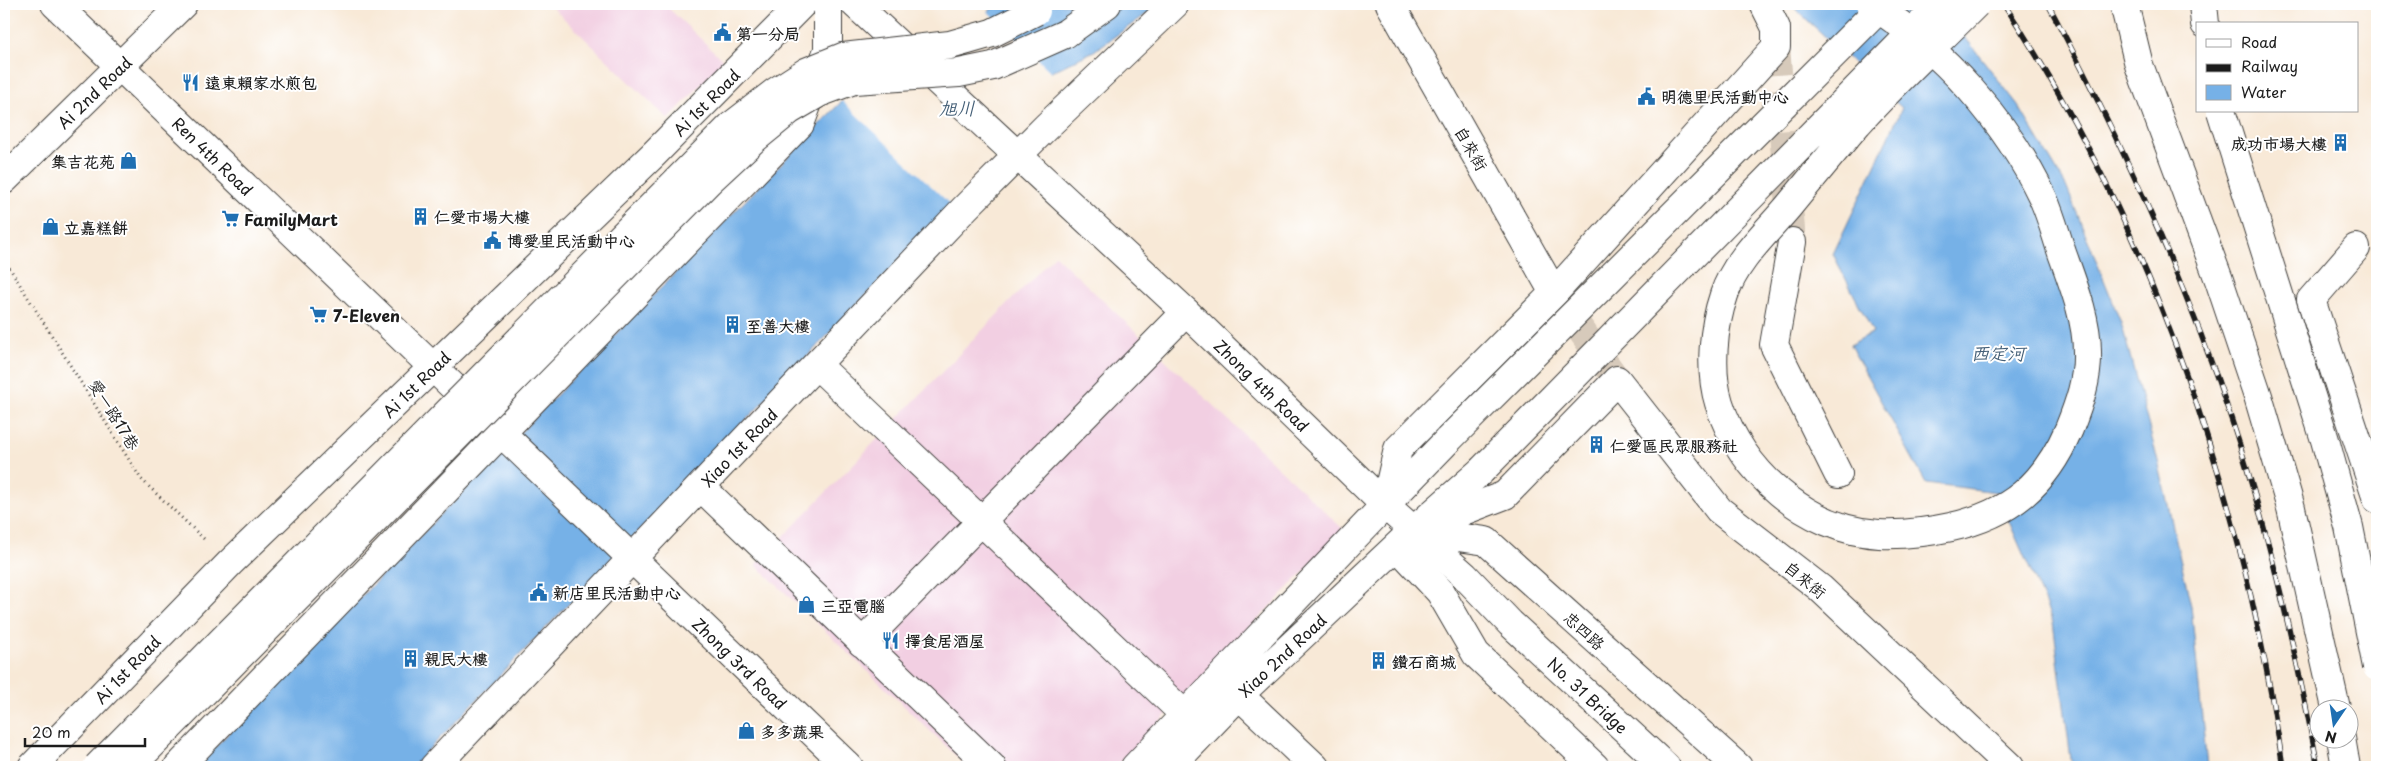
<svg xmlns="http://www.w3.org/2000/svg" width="2381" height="771" font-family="'Playpen Sans','LXGW WenKai TC',sans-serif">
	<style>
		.built { fill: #f2cfe2 }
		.water { fill: #76b1e7; stroke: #496682 }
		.pier { fill: #f8e9d7 }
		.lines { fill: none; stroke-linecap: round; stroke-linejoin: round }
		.minor-tunnel { stroke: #d7cabb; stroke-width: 28; stroke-dasharray: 28 14; stroke-linecap: butt }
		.minor-casing { stroke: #3d3b38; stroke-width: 30 }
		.major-casing { stroke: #3d3b38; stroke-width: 30 }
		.highway-casing { stroke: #3d3b38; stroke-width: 30 }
		.path { stroke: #3d3b38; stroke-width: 3; stroke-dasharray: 1 4; stroke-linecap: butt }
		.minor { stroke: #fff; stroke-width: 28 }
		.major { stroke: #fff; stroke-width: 28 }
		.highway { stroke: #fff; stroke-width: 28 }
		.rail-casing { stroke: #1c1c1c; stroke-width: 5.5 }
		.rail { stroke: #fff; stroke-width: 4; stroke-dasharray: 11; stroke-linecap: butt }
		.highway-bridge-casing { stroke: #3d3b38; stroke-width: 30; stroke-linecap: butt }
		.highway-bridge { stroke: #fff; stroke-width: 28 }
		.labels { text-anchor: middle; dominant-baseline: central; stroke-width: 4; stroke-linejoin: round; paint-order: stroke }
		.poi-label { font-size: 16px; font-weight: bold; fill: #1c1c1c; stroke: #fff; text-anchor: start }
		.street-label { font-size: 16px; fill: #1c1c1c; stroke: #fff }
		.water-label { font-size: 18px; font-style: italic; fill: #445f77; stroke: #fff }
	</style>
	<rect width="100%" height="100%" fill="#fff"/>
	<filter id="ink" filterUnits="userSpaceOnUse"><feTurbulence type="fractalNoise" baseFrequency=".02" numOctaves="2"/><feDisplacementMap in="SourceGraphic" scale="10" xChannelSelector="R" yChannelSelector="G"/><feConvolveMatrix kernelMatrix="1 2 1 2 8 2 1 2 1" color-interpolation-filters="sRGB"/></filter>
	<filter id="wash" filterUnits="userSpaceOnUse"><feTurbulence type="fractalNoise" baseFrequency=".0096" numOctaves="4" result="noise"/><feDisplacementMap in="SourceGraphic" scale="20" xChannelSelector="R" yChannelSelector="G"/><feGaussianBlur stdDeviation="1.12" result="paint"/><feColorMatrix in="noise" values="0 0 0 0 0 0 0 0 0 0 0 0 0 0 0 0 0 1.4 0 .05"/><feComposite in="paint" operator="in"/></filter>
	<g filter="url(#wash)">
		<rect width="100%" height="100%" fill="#f8e9d7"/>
		<path class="built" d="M549 4H664L724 61 668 119Z
			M1055 255 1344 530 1116 767H968L756 565Z"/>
		<path class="water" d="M1001 4H1161L1094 51 1053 71 959 169 952 206 412 767H196L842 101 894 109 988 11Z
			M1790 4H1934L1968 41 2018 105 2066 186 2121 322 2158 461 2191 606 2207 767H2072L2053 622 1996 492 1926 483 1850 345 1873 332 1833 254 1902 108Z"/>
		<path class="pier" d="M986 10 1053 74 961 171 955 203 952 206 842 101 844 99 893 106Z"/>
	</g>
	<g filter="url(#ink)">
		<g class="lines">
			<path class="minor-tunnel" d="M1776 47 1792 242
				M1554 293 1617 380"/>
			<defs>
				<path id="minor" d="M55 4 849 767
					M1390 4 1554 293
					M4 180 183 4
					M1792 242 1774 345 1838 474
					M2356 248 2311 300 2377 499
					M817 365 1184 714
					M701 487 992 767
					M1415 531 1486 541 1738 767
					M1397 546 1440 592 1476 654 1595 767
					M862 643 1186 312
					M1239 695 1315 767
					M32 767 230 563 654 154 802 4
					M178 767 800 124 828 50V4
					M434 767 965 208 1046 127 1175 4
					M1135 767 1385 505 1398 449 1554 293 1776 47V28L1764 4
					M1170 767 1239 695 1414 530 1505 495 1617 380 1719 510 1820 588 2010 767"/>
				<path id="major" d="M855 4 1186 312 1385 505 1465 576 1510 623 1666 767"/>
				<path id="highway" d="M2203 4 2205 24
					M1065 34 1107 4
					M1385 505 1448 440
					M1414 530 1481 471
					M2341 738 2346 767"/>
			</defs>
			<use href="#minor" class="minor-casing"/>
			<use href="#major" class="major-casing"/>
			<use href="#highway" class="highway-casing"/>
			<path class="path" d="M4 259 141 479 204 539"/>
			<use href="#minor" class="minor"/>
			<use href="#major" class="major"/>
			<use href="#highway" class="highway"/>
			<defs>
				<path id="rail" d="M2004 4C2153 231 2244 500 2283 767
					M2048 4C2119 137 2183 275 2231 418 2269 532 2295 649 2318 767"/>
			</defs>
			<use href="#rail" class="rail-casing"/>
			<use href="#rail" class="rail"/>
			<defs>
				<path id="highway-bridge" d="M1871 4C1944 51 2006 120 2043 198 2051 216 2056 235 2062 253 2073 284 2087 319 2087 352 2088 379 2079 404 2069 429 2045 485 2010 514 1951 527 1928 532 1903 535 1879 534 1807 530 1740 471 1719 403 1709 371 1713 327 1724 295 1735 261 1765 234 1788 207 1811 179 1834 151 1858 123 1895 82 1937 43 1976 4
					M2124 4 2139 65 2219 280 2258 396 2291 508 2336 708
					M2221 111 2325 440 2349 527 2377 667
					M1448 440 1884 4
					M1481 471 1940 4
					M97 767 731 126 775 92 806 72 843 57 950 45 992 33 1036 11
					M130 767 710 180 752 141 790 110 819 93 854 80 959 73 993 66 1065 34"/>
			</defs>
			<use href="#highway-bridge" class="highway-bridge-casing"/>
			<use href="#highway-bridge" class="highway-bridge"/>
		</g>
	</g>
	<defs>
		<symbol id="civic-bare" viewBox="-9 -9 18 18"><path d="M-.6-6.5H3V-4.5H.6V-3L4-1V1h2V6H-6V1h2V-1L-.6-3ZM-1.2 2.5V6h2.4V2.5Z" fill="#1f6fb2" stroke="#fff" stroke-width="2.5" paint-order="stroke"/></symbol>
		<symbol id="restaurant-bare" viewBox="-9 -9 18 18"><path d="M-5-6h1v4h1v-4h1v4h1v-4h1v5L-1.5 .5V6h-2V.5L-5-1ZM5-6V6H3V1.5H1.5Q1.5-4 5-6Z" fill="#1f6fb2" stroke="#fff" stroke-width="2.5" paint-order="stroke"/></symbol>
		<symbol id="building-bare" viewBox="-9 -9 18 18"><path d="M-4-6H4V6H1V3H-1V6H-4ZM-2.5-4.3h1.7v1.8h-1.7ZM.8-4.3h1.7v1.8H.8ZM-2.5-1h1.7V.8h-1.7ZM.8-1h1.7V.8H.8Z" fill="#1f6fb2" stroke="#fff" stroke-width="2.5" paint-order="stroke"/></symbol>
		<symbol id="shop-bare" viewBox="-9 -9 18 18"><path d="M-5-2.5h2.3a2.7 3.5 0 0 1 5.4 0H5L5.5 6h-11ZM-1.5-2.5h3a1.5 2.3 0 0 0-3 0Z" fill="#1f6fb2" stroke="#fff" stroke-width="2.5" paint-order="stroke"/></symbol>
		<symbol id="supermarket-bare" viewBox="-9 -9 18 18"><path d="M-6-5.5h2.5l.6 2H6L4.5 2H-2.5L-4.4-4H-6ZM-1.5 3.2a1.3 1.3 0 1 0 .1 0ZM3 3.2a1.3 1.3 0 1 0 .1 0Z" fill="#1f6fb2" stroke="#fff" stroke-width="2.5" paint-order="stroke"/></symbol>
	</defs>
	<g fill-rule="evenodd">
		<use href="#civic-bare" x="710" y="20" width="25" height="25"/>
		<use href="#restaurant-bare" x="178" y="70" width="25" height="25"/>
		<use href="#civic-bare" x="1634" y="84" width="25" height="25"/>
		<use href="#building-bare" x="2328" y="130" width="25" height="25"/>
		<use href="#shop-bare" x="116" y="148" width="25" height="25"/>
		<use href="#building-bare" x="408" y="204" width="25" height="25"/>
		<use href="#supermarket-bare" x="218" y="206" width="25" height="25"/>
		<use href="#shop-bare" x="38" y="214" width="25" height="25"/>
		<use href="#civic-bare" x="480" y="228" width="25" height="25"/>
		<use href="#supermarket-bare" x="306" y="302" width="25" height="25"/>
		<use href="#building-bare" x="720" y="312" width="25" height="25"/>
		<use href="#building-bare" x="1584" y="432" width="25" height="25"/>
		<use href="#civic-bare" x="526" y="580" width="25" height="25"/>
		<use href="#shop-bare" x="794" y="592" width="25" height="25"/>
		<use href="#restaurant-bare" x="878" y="628" width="25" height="25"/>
		<use href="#building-bare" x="398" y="646" width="25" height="25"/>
		<use href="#building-bare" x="1366" y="648" width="25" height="25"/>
		<use href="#shop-bare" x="734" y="718" width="25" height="25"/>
	</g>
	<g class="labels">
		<g class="poi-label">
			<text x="736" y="33">第一分局</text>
			<text x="205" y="82">遠東賴家水煎包</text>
			<text x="1661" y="96">明德里民活動中心</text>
			<text x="2327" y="143" text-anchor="end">成功市場大樓</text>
			<text x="115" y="161" text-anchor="end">集吉花苑</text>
			<text x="434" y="216">仁愛市場大樓</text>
			<text x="244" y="219">FamilyMart</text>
			<text x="64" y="227">立嘉糕餅</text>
			<text x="507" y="240">博愛里民活動中心</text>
			<text x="333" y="315">7-Eleven</text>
			<text x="746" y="325">至善大樓</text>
			<text x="1610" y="445">仁愛區民眾服務社</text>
			<text x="553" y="592">新店里民活動中心</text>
			<text x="821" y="605">三亞電腦</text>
			<text x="905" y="640">擇食居酒屋</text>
			<text x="424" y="658">親民大樓</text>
			<text x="1392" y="661">鑽石商城</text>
			<text x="760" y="731">多多蔬果</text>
		</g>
		<g class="street-label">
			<text transform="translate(94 92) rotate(-44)">Ai 2nd Road</text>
			<text transform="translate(706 102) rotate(-45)">Ai 1st Road</text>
			<text transform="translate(1472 148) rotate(60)">自來街</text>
			<text transform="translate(213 156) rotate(44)">Ren 4th Road</text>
			<text transform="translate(416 384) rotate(-44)">Ai 1st Road</text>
			<text transform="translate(1262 385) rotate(44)">Zhong 4th Road</text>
			<text transform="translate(115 414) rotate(58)">愛一路17巷</text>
			<text transform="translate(739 447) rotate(-46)">Xiao 1st Road</text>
			<text transform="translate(1806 579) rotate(39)">自來街</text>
			<text transform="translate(1585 630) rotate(42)">忠四路</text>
			<text transform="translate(1282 655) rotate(-43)">Xiao 2nd Road</text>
			<text transform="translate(740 663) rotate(44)">Zhong 3rd Road</text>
			<text transform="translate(127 669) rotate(-46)">Ai 1st Road</text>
			<text transform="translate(1588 695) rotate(43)">No. 31 Bridge</text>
		</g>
		<g class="water-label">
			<text x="957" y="107">旭川</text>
			<text x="1998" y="352">西定河</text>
		</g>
	</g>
	<rect width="2381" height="771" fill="none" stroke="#fff" stroke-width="20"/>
	<rect x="2196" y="22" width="162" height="90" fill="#ffffff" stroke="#a4a4a4"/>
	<rect x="2206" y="39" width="25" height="8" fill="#ffffff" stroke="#a4a4a4"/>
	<text x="2241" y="48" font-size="15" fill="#1c1c1c">Road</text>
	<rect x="2206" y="64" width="25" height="8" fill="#1c1c1c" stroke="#a4a4a4"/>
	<text x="2241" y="72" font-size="15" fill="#1c1c1c">Railway</text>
	<rect x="2206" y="85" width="25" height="15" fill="#76b1e7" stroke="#a4a4a4"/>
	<text x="2241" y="98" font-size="15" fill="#1c1c1c">Water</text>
	<g transform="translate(2334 724) rotate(193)"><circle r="24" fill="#ffffff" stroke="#a4a4a4"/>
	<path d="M0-4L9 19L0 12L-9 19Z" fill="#1f6fb2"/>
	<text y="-8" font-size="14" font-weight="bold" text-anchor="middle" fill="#1c1c1c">N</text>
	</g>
	<path d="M25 738v8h120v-8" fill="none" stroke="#1c1c1c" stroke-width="2.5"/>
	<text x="32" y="738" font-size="15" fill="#1c1c1c" stroke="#ffffff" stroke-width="4" paint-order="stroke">20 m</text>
</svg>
